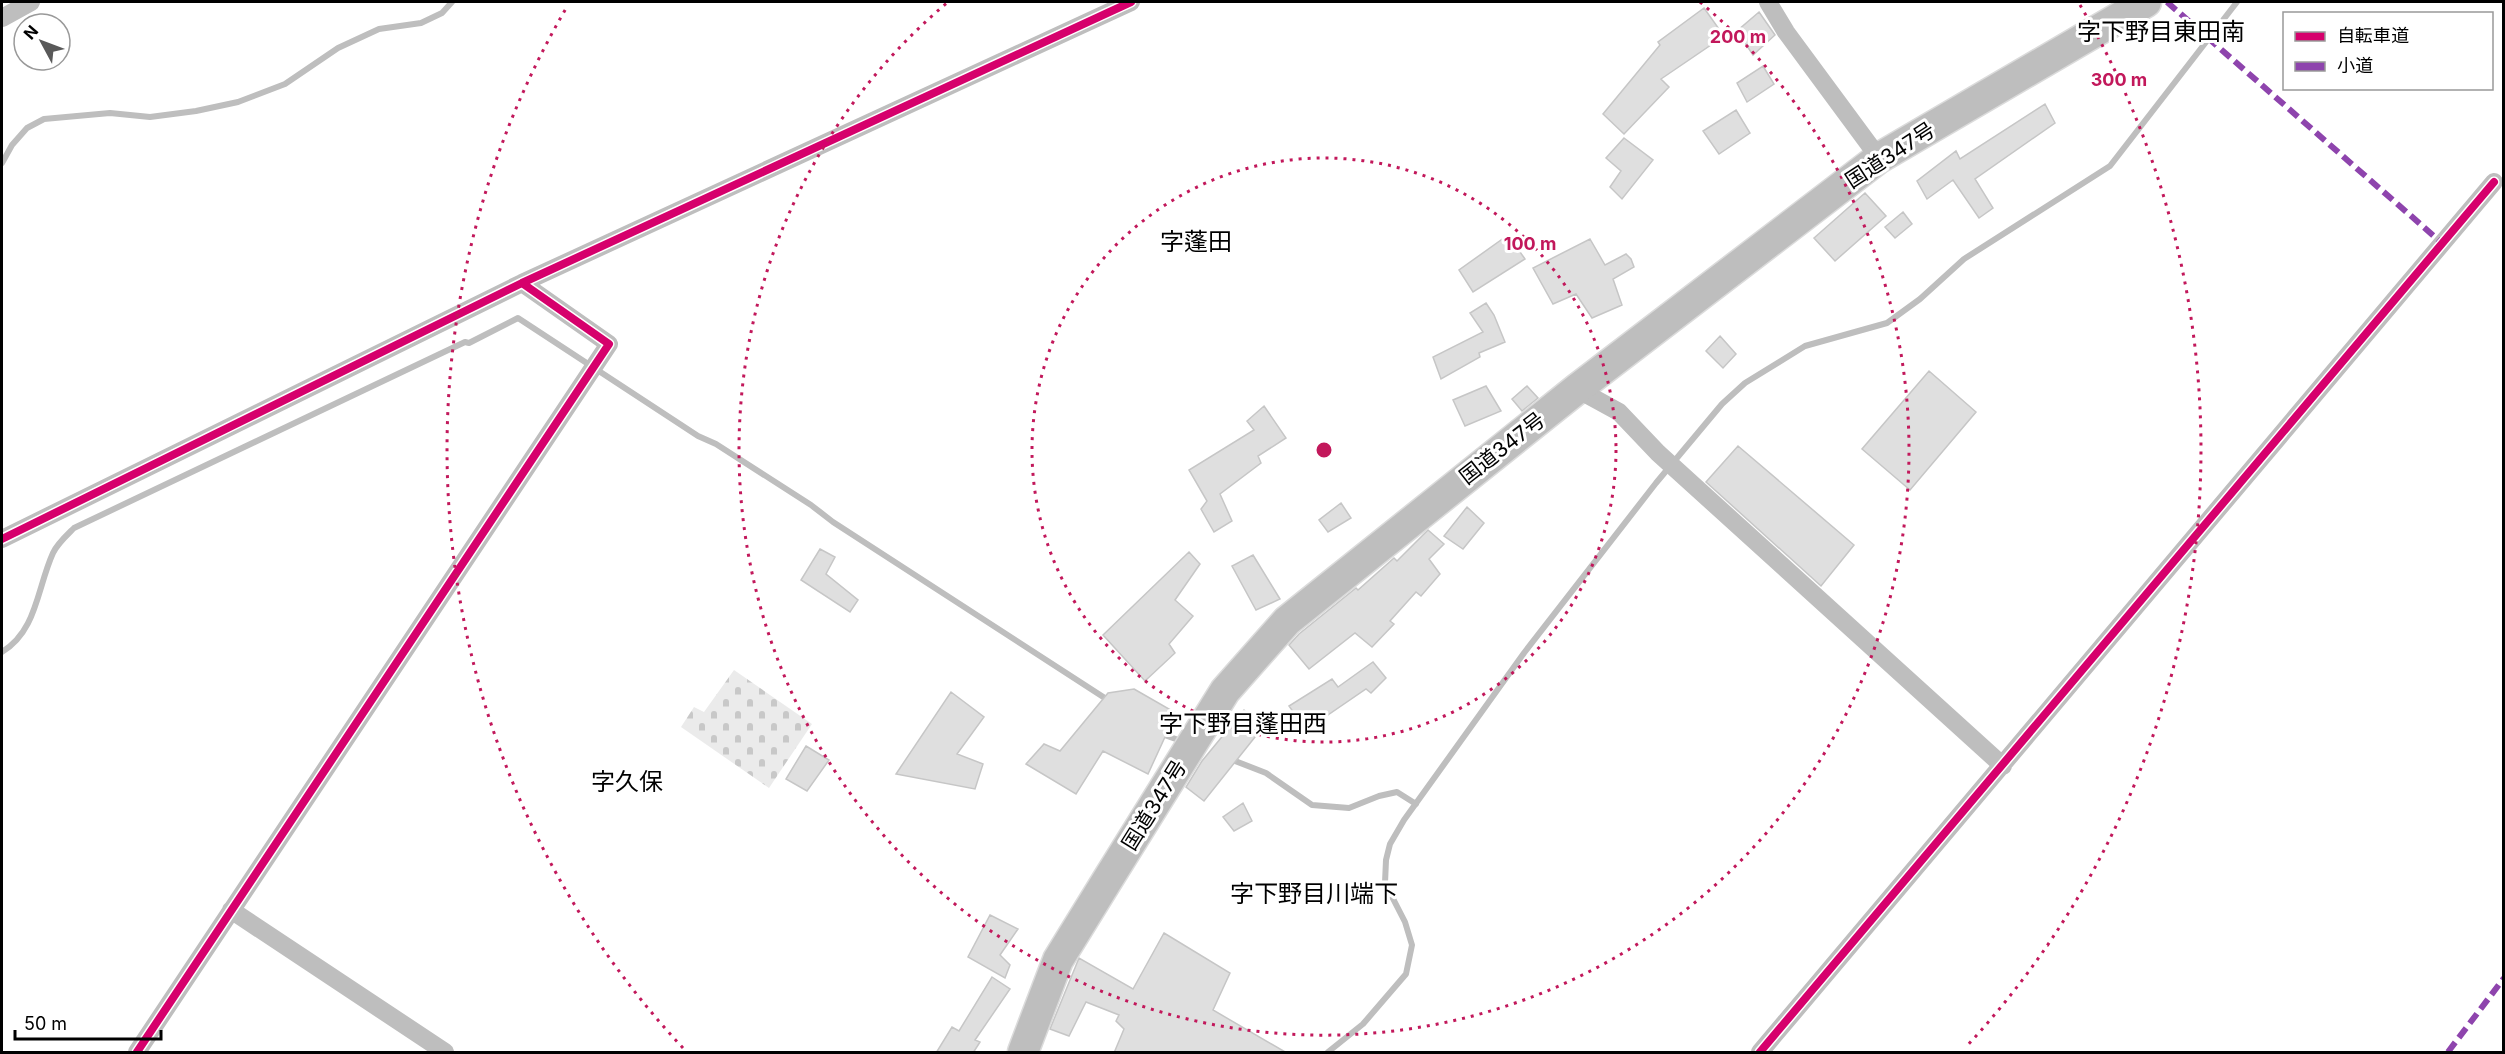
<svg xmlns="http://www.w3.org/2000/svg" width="2505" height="1054" font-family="Inter,'Noto Sans JP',sans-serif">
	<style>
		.cemetery { fill: url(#cemetery-stones) }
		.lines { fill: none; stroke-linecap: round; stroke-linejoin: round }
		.stream { stroke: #bebebe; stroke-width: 6 }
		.building { fill: #dfdfdf; stroke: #c6c6c6; stroke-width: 1.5 }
		.trunk-casing { stroke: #dbdbdb; stroke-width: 33 }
		.minor { stroke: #bebebe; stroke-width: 18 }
		.trunk { stroke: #bebebe; stroke-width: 30 }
		.quiet { stroke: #8e44ad; stroke-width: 6; stroke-dasharray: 12 6; stroke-linecap: butt }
		.cycleway-casing { stroke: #fff; stroke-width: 11 }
		.cycleway { stroke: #d6006c; stroke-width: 8 }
		.ring { fill: none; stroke: #c2185b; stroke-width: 3; stroke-dasharray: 3 6 }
		.labels { text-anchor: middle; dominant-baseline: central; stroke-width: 6; stroke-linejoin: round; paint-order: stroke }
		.street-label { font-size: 21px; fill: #000; stroke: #fff }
		.quarter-label { font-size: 24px; fill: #000; stroke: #fff }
		.centre { fill: #c2185b; stroke: #fff; stroke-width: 3 }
		.ring-label { font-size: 18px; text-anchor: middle; font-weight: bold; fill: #c2185b; stroke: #fff; stroke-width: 6; stroke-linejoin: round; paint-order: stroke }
	</style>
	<defs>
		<pattern id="cemetery-stones" width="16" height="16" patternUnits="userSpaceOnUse" patternTransform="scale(1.5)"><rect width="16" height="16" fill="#ebebeb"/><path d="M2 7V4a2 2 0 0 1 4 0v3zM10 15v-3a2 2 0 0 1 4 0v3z" fill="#c8c8c8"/></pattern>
	</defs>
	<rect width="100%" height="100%" fill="#fff"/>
	<path class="cemetery" d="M734 670 812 724 769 788 681 727 694 707 704 712Z"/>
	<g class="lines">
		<path class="stream" d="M2 163 12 145 27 128 44 119 110 113 150 117 196 111 238 102 285 84 338 48 379 29 421 23 442 13 452 2
			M2 652C37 631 37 588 53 553 57 544 67 535 74 528L465 342 469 343 518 318 698 436 716 444 811 505 833 522 1111 702
			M1159 733 1184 742
			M1230 759 1266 773 1312 805 1349 808 1379 796 1397 792 1416 804
			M1328 1052 1363 1024 1406 974 1412 945 1405 922 1385 883 1386 860 1390 844 1404 820 1524 653 1656 483 1722 404 1745 383 1805 346 1887 323 1920 299 1964 259 2110 166 2237 2"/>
	</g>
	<path class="building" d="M1704 8 1724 36 1661 79 1669 87 1624 134 1603 114 1660 45 1658 42Z
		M1759 12 1775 35 1753 55 1737 31Z
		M1763 66 1774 84 1747 102 1737 83Z
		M2045 104 2055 123 1975 179 1993 208 1979 218 1953 180 1927 199 1917 181 1956 151 1960 159Z
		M1736 110 1750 133 1719 154 1703 131Z
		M1624 138 1653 160 1622 199 1610 187 1621 171 1606 158Z
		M1865 193 1886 216 1835 261 1814 238Z
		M1903 212 1912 224 1895 238 1885 227Z
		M1508 235 1525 259 1473 292 1459 270Z
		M1590 239 1605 265 1626 254 1631 259 1634 267 1613 279 1622 305 1592 318 1576 294 1553 304 1533 268Z
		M1486 303 1494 315 1505 342 1479 353 1480 357 1441 379 1433 357 1483 332 1470 313Z
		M1720 336 1736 354 1723 368 1706 351Z
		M1929 371 1976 412 1910 490 1862 449Z
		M1486 386 1501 411 1465 426 1453 400Z
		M1527 386 1538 398 1522 411 1512 399Z
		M1264 406 1286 438 1258 456 1261 463 1220 494 1232 521 1214 532 1201 509 1207 501 1189 470 1254 430 1247 421Z
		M1738 446 1854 545 1821 586 1706 482Z
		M1341 503 1351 518 1328 532 1319 520Z
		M1467 507 1484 523 1463 549 1444 536Z
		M1428 530 1444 544 1429 559 1440 574 1421 596 1416 592 1390 621 1394 624 1372 647 1355 633 1309 669 1289 645 1299 634 1356 588 1358 590 1394 558 1397 561Z
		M820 549 835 557 826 574 858 600 850 612 801 580Z
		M1189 552 1200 564 1175 600 1193 616 1169 644 1175 653 1145 681 1103 635Z
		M1253 555 1280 599 1256 610 1232 566Z
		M1373 662 1386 678 1371 693 1366 689 1306 730 1289 706 1332 679 1338 687Z
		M1134 689 1176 713 1148 774 1103 751 1076 794 1026 764 1044 744 1060 751 1108 693Z
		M951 692 984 717 957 754 983 764 975 789 896 774Z
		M1244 710 1263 727 1204 801 1186 787 1202 761Z
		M806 746 829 760 807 791 786 779Z
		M1243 803 1252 821 1234 831 1223 817Z
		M990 915 1018 929 1000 955 1010 965 1005 978 968 957Z
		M1164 933 1230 973 1213 1010 1287 1053H1114L1124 1029 1116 1021 1119 1015 1086 1002 1069 1036 1050 1029 1079 958 1133 989Z
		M992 977 1010 989 975 1040 980 1042 973 1053H936L952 1027 959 1031Z"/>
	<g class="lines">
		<defs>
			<path id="trunk" d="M1023 1052 1058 960 1108 879 1225 691 1287 621 1577 389 1879 158 2146 2"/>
		</defs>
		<use href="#trunk" class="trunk-casing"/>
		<path class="minor" d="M1768 2 1786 32 1879 158
			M2 18 31 2
			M1577 389 1619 412 1658 453 2003 766
			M2 539 522 283 1131 2
			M231 910 445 1052
			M137 1052 609 344 522 283
			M1760 1052 2494 182"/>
		<use href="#trunk" class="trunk"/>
		<path class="quiet" d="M2167 2 2443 244
			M2448 1052 2504 978"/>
		<defs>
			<path id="cycleway" d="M2 539 522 283 1131 2
				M137 1052 609 344 522 283
				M1760 1052 2494 182"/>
		</defs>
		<use href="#cycleway" class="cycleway-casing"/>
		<use href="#cycleway" class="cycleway"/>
	</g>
	<g class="ring">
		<circle cx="1324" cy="450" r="292"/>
		<path d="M1700 2A585 585 0 1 1 948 2"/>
		<path d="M683 1048A877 877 0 0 1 568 5M2080 5A877 877 0 0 1 1965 1048"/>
	</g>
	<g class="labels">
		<g class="street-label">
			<text transform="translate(1890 155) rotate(-33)">国道347号</text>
			<text transform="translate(1502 448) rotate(-38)">国道347号</text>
			<text transform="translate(1154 805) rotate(-58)">国道347号</text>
		</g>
		<g class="quarter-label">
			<text x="2161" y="31">字下野目東田南</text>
			<text x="1196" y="241">字蓬田</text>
			<text x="1243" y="723">字下野目蓬田西</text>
			<text x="627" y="781">字久保</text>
			<text x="1314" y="893">字下野目川端下</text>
		</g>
	</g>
	<circle cx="1324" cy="450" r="9" class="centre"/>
	<g class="ring-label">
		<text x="1738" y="43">200 m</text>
		<text x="2119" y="86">300 m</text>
		<text x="1530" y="250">100 m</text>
	</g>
	<rect width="2505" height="1054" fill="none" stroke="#000000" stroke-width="6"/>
	<rect x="2283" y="12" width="210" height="78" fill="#ffffff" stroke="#999999" stroke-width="1.5"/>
	<rect x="2295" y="32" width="30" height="9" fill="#d6006c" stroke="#999999" stroke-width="1.5"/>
	<text x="2337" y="42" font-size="18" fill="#000000">自転車道</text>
	<rect x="2295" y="62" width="30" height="9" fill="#8e44ad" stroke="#999999" stroke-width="1.5"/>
	<text x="2337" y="72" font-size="18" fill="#000000">小道</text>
	<g transform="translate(42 42) rotate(311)"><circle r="28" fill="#ffffff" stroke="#999999" stroke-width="1.5"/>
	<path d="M0-4.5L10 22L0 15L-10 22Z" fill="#595959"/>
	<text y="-9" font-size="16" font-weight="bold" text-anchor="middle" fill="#000000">N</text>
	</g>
	<path d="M15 1030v9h146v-9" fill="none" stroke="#000000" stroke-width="3"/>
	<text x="24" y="1030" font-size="18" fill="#000000" stroke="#ffffff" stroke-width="4.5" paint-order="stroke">50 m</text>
</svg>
